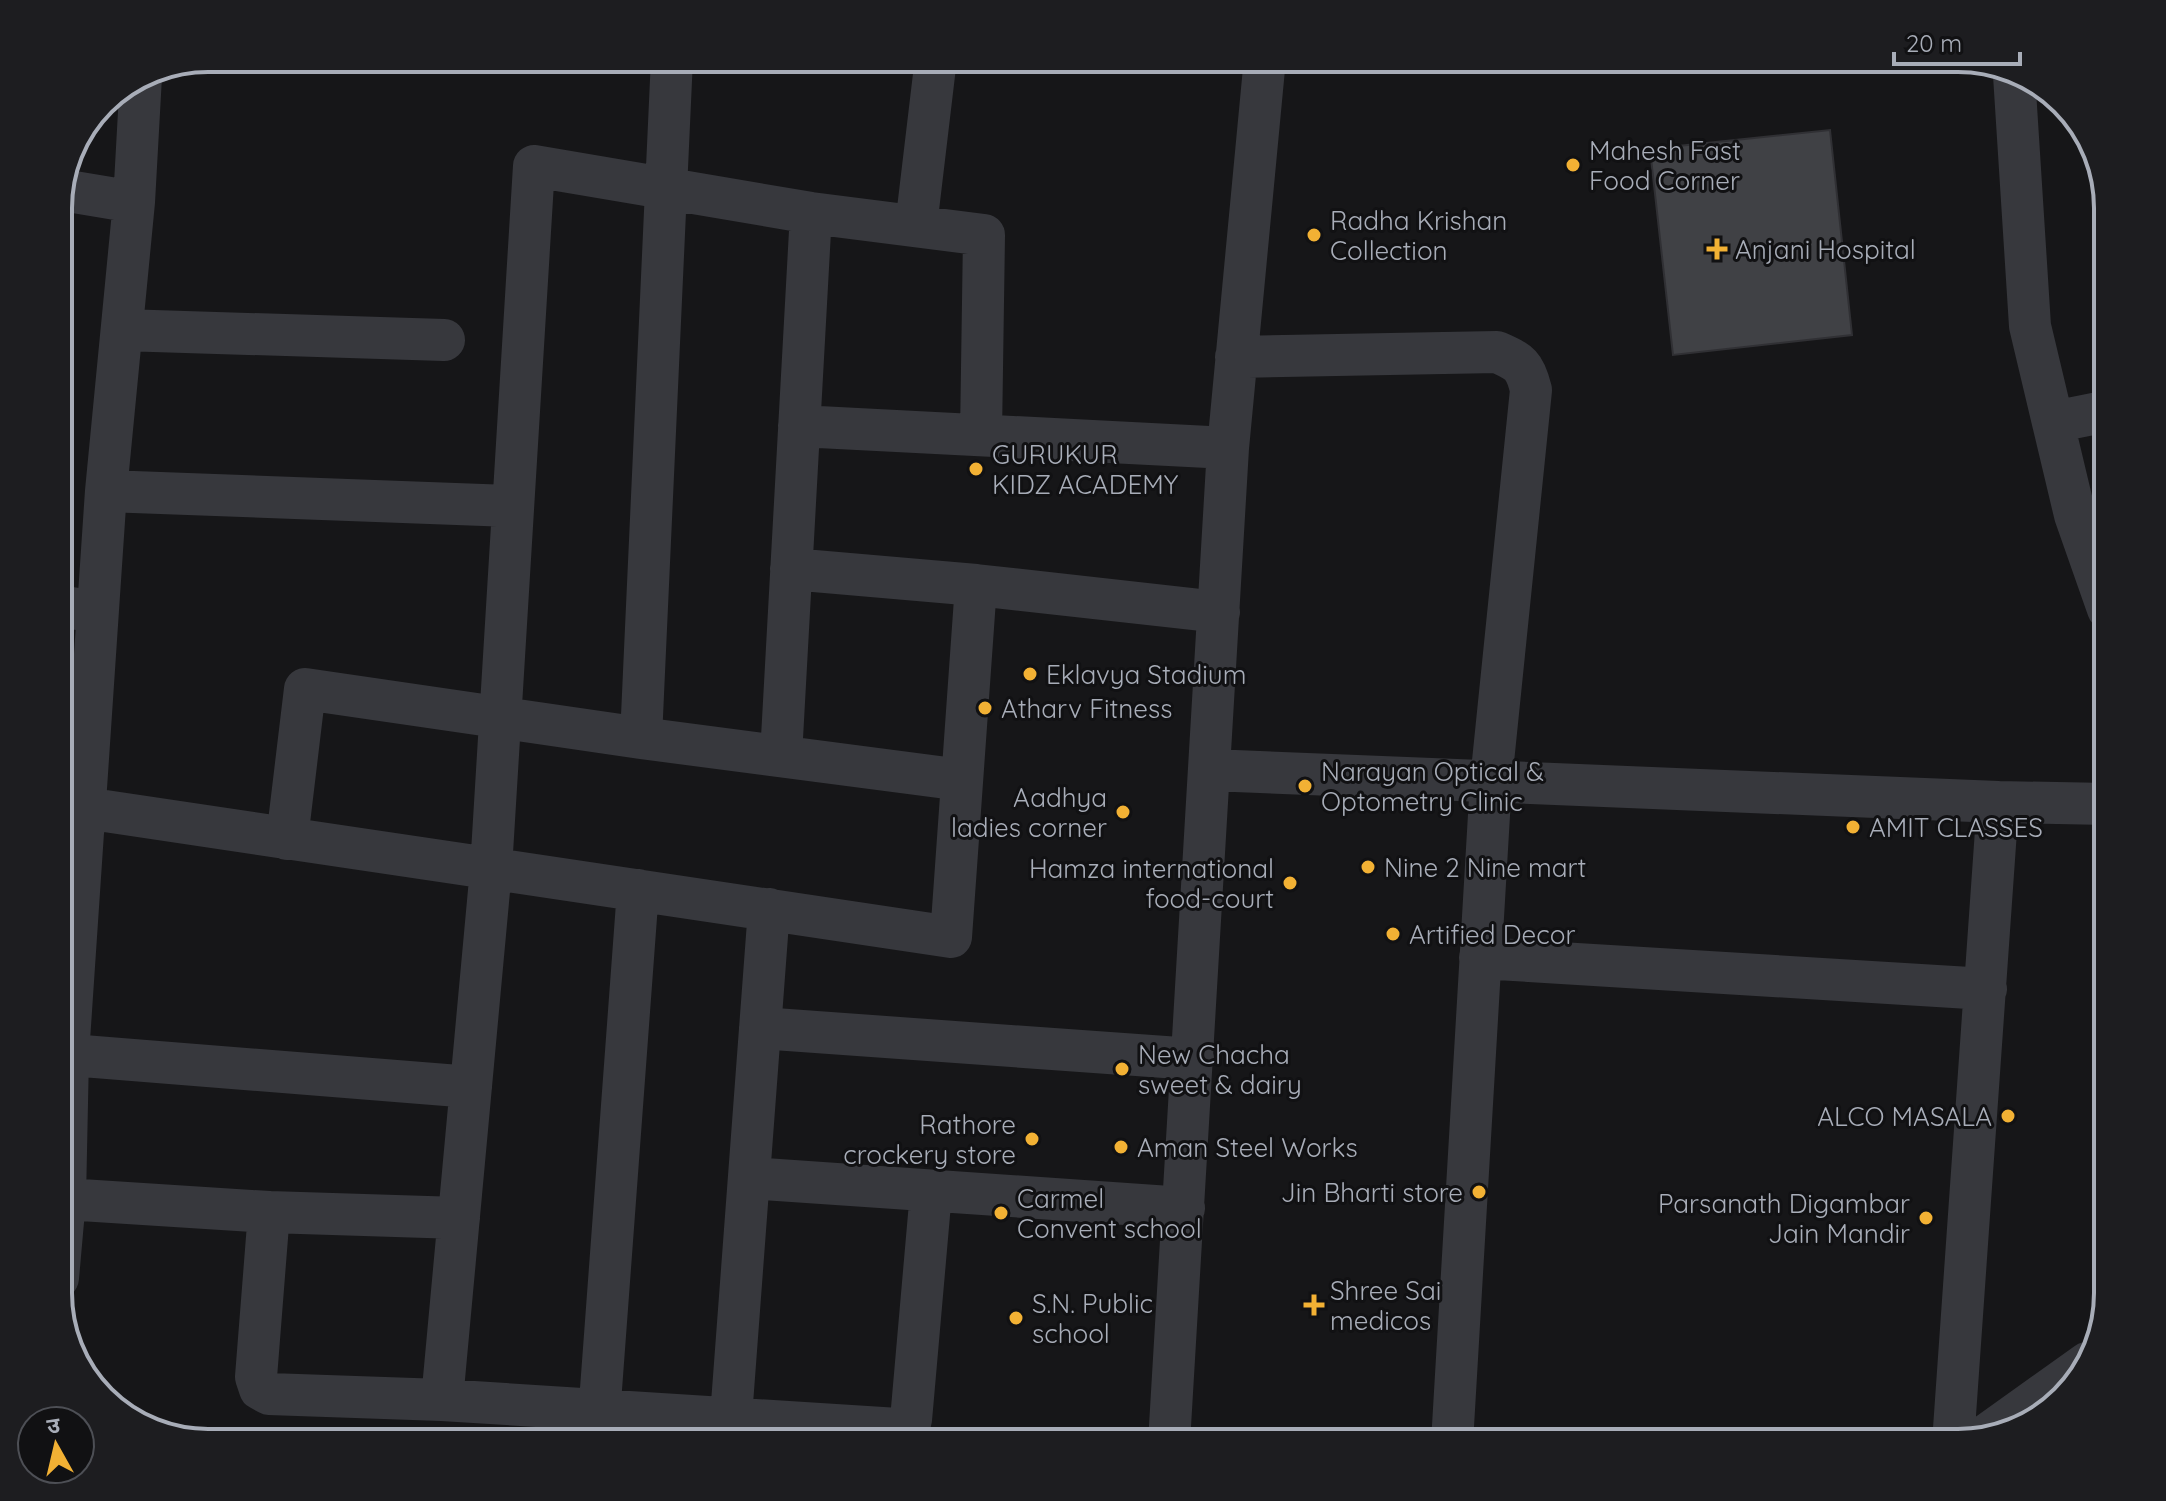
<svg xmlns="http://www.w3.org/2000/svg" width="2166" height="1501" font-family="Quicksand,'Noto Sans Devanagari',sans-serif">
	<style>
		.building { fill: #404145; stroke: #303034; stroke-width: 2 }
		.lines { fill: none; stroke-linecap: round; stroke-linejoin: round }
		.minor { stroke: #37383d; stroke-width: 42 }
		.poi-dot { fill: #f2b134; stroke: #111113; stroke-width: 3 }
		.labels { text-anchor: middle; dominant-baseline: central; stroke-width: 6; stroke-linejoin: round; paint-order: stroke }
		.poi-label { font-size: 26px; fill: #a8adb8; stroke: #111113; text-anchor: start }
		.rim { fill: none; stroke: #a8adb8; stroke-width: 4 }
	</style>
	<rect width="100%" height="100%" fill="#161618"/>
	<path class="building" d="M1830 130 1852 335 1673 355 1650 149Z"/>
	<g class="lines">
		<path class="minor" d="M2014 75 2030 326 2075 515 2108 609
			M62 190 134 202
			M916 226 936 58
			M122 330 444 340
			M1236 357 1497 352C1520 362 1525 365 1531 390L1491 781 1452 1443
			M2053 422 2108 411
			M799 426 1228 448
			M106 491 513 506
			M791 569 976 585
			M58 606 97 612
			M641 738 672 58
			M781 756 811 213
			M1210 770 1998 802 1953 1443
			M1998 802 2108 804
			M85 808 951 937 976 585 1219 612
			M287 839 305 689 641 738 962 780
			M1480 958 1986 989
			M760 1028 1193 1059
			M58 1054 471 1087
			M749 1178 1184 1208
			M65 1199 269 1212 459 1218
			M269 1212 256 1377 260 1389 269 1394 442 1400 898 1429 906 1427 911 1420 931 1192
			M58 1278 65 1199 68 1055 106 491 134 202 141 76
			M442 1400 491 869 534 166 811 213 984 235 981 435
			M731 1417 769 909
			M1982 1438 2087 1363
			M597 1443 638 890
			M1169 1443 1228 448 1265 58"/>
	</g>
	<g class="poi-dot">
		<circle cx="1573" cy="165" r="8"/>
		<circle cx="1314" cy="235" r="8"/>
		<path d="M1713 237h8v8h8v8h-8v8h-8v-8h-8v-8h8z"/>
		<circle cx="976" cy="469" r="8"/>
		<circle cx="1030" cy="674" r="8"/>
		<circle cx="985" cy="708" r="8"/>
		<circle cx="1305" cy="786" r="8"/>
		<circle cx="1123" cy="812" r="8"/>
		<circle cx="1853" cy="827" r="8"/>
		<circle cx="1368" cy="867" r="8"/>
		<circle cx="1290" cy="883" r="8"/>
		<circle cx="1393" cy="934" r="8"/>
		<circle cx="1122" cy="1069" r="8"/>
		<circle cx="2008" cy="1116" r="8"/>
		<circle cx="1032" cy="1139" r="8"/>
		<circle cx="1121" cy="1147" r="8"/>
		<circle cx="1479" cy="1192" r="8"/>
		<circle cx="1001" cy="1213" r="8"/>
		<circle cx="1926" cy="1218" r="8"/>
		<path d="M1310 1293h8v8h8v8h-8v8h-8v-8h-8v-8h8z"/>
		<circle cx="1016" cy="1318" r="8"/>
	</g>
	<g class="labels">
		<g class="poi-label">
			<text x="1589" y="150">Mahesh Fast<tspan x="1589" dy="30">Food Corner</tspan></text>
			<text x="1330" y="220">Radha Krishan<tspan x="1330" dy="30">Collection</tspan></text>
			<text x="1735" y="249">Anjani Hospital</text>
			<text x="992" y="454">GURUKUR<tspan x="992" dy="30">KIDZ ACADEMY</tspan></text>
			<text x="1046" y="674">Eklavya Stadium</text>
			<text x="1001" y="708">Atharv Fitness</text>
			<text x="1321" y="771">Narayan Optical &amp;<tspan x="1321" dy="30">Optometry Clinic</tspan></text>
			<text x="1107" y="797" text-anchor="end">Aadhya<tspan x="1107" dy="30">ladies corner</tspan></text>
			<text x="1869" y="827">AMIT CLASSES</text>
			<text x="1384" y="867">Nine 2 Nine mart</text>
			<text x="1274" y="868" text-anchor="end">Hamza international<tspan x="1274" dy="30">food-court</tspan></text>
			<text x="1409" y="934">Artified Decor</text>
			<text x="1138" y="1054">New Chacha<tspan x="1138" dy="30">sweet &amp; dairy</tspan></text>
			<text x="1992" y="1116" text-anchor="end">ALCO MASALA</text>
			<text x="1016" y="1124" text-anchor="end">Rathore<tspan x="1016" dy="30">crockery store</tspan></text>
			<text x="1137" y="1147">Aman Steel Works</text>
			<text x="1463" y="1192" text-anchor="end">Jin Bharti store</text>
			<text x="1017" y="1198">Carmel<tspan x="1017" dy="30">Convent school</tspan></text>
			<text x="1910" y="1203" text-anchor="end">Parsanath Digambar<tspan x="1910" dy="30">Jain Mandir</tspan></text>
			<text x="1330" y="1290">Shree Sai<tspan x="1330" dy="30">medicos</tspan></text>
			<text x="1032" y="1303">S.N. Public<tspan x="1032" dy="30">school</tspan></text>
		</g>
	</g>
	<path d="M0 0H2166V1501H0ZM208 72H1958A136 136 0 0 1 2094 208V1293A136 136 0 0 1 1958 1429H208A136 136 0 0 1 72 1293V208A136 136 0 0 1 208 72Z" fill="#1d1d20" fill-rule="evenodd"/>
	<path class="rim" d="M208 72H1958A136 136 0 0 1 2094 208V1293A136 136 0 0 1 1958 1429H208A136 136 0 0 1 72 1293V208A136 136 0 0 1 208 72Z"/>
	<g transform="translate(56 1445) rotate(352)"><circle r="38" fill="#111113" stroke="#4d4f55" stroke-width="2"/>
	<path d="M0-6L14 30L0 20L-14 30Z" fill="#f2b134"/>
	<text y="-12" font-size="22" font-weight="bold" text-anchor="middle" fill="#a8adb8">उ</text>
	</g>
	<path d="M1894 52v12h126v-12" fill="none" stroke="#a8adb8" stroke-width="4"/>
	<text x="1906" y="52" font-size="24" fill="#a8adb8" stroke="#111113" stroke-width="6" paint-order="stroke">20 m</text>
</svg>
